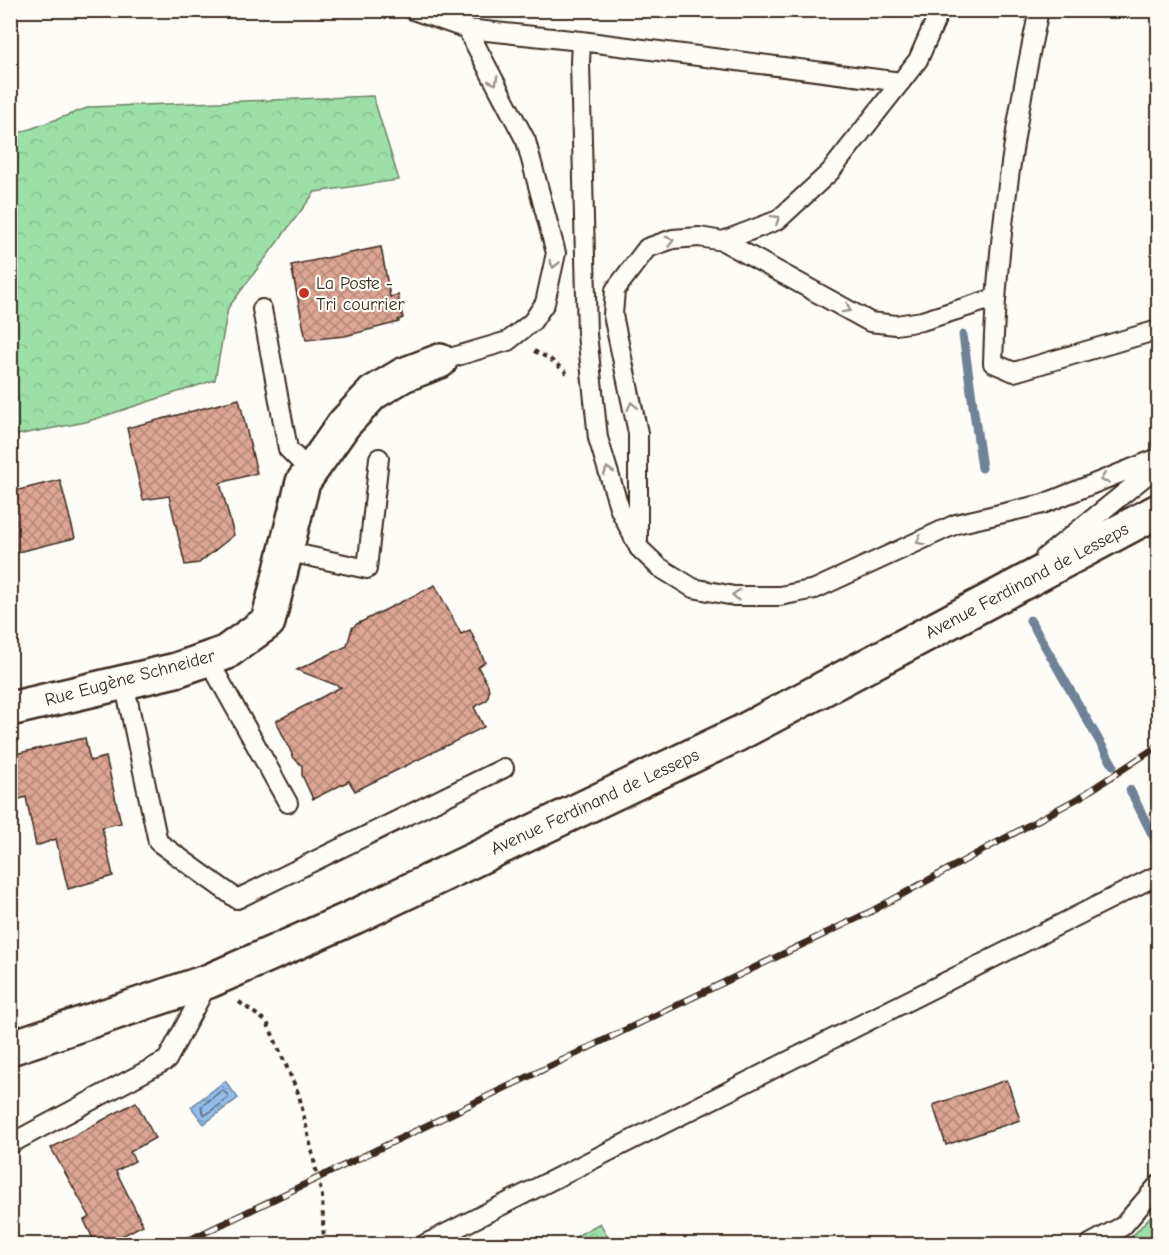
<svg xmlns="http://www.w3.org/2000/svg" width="1169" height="1255" font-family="'Comic Neue',sans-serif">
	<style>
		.forest { fill: url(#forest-crowns); stroke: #6c8464; stroke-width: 1.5 }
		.water { fill: url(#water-ripples); stroke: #6e8298; stroke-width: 1.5 }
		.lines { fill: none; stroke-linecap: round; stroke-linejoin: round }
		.shore { stroke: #5d6570; stroke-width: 1.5 }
		.stream { stroke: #6e8298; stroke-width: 9 }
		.building { fill: url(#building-cross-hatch); stroke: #3b2a1e; stroke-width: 1.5 }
		.lane-casing { stroke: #3b2a1e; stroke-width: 22 }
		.street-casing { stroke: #3b2a1e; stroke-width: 38 }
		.secondary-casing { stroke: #3b2a1e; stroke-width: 38 }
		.path { stroke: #3b2a1e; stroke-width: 4; stroke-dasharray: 4.5 4.5; stroke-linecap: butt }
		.lane { stroke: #fdfcf7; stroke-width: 18 }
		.street { stroke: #fdfcf7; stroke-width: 33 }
		.secondary { stroke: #fdfcf7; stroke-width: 33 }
		.rail-casing { stroke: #3b2a1e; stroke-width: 7 }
		.rail { stroke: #fdfcf7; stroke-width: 4.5; stroke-dasharray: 14; stroke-linecap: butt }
		.oneway { stroke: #9c938a }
		.poi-dot { fill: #c8321e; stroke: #fdfcf7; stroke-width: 2 }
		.labels { text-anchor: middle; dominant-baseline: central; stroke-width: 4.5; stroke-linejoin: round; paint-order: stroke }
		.poi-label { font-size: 18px; fill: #3b2a1e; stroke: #fdfcf7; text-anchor: start }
		.street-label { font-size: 18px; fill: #3b2a1e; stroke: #fdfcf7 }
	</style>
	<defs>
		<pattern id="forest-crowns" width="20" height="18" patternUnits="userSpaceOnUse" patternTransform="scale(1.5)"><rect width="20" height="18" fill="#9ddfa9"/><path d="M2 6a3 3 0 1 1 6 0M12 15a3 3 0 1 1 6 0" fill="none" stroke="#88c091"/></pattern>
		<pattern id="water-ripples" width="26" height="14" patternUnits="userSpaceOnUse" patternTransform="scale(1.5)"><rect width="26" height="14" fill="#90bdea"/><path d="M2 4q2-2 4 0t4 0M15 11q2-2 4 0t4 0" fill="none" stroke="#779abd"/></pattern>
		<pattern id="building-cross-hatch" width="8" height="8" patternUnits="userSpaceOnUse" patternTransform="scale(1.5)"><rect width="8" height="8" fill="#dca595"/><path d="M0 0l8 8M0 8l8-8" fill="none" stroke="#b48779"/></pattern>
	</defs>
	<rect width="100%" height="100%" fill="#fdfcf7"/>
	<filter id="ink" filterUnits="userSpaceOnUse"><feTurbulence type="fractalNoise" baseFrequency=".0167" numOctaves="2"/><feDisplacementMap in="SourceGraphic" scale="12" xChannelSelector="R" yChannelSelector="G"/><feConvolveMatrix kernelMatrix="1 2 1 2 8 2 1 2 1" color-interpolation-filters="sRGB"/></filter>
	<g filter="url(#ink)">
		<path class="forest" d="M373 96 399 180 315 192 228 308 215 380 86 422 11 436V136L90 107Z
			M1158 1208V1244H1121L1128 1241Z
			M600 1223 612 1244H579L575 1237Z"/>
		<path class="water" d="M225 1081 238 1098 204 1124 191 1107Z"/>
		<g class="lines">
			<path class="shore" d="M222 1090 228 1095V1098L207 1114H204L201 1107Z"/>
			<path class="stream" d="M963 335 982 468
				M1030 620 1113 765
				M1130 790 1158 846"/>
		</g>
		<path class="building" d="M381 247 390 297 398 295 403 318 398 320 399 322 345 336 306 340 291 265Z
			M239 399 257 473 220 483 234 535 199 563 185 565 169 496 143 500 127 428Z
			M60 480 75 538 10 554V492Z
			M435 585 461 634 470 630 485 662 478 667 488 685 489 692 487 700 474 707 484 727 355 791 349 781 313 799 302 775V766L294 758 276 721 341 687 297 670 347 646 352 628 357 624Z
			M85 738 90 761 106 757 121 823 102 827 113 876 68 889 56 839 36 846 26 797 10 802V755Z
			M1007 1080 1020 1120 946 1145 933 1105Z
			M136 1102 155 1138 130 1152 135 1161 116 1171 143 1225 105 1245H96L84 1220 90 1217 51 1148Z"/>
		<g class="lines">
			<defs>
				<path id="lane" d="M413 10 467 29 581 41 901 82
					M1039 10C1014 126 996 245 993 363L1014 372 1158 330
					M581 41 580 63 587 334 598 438 620 510 639 548 659 567 693 588 734 596H780L815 589 956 524 1043 504 1158 458
					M723 241 778 220 830 172 918 60 940 10
					M262 309 288 449 311 472
					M440 361 508 341 532 322 545 303 556 253 526 141 467 29
					M638 540V433L613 315 615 290 647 248 673 239 699 237 723 241 870 322 896 325 922 321 995 298
					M285 551 367 569 379 458
					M1045 557 1158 466
					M208 659 288 803
					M124 682 158 842 237 899 504 768
					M10 1144 167 1060 209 981
					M425 1244 1158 875
					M1090 1244 1123 1226 1158 1185"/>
				<path id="street" d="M10 709 176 670 225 653 268 622 303 482 344 424 373 393 403 375 440 361"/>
				<path id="secondary" d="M10 1048 209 981 354 917 738 734 1158 511"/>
			</defs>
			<use href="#lane" class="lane-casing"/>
			<use href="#street" class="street-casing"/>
			<use href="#secondary" class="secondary-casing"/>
			<path class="path" d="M534 351 550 359 567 373
				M239 1002 267 1022 299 1095 322 1196 324 1244"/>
			<use href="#lane" class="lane"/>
			<use href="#street" class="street"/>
			<use href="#secondary" class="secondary"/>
			<defs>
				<path id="rail" d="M181 1244 870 912 1082 796 1158 746"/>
			</defs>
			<use href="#rail" class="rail-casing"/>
			<use href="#rail" class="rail"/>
		</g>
		<defs><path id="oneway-chevron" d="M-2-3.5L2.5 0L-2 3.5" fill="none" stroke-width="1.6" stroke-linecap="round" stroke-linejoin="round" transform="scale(1.5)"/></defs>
		<g class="oneway">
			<use href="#oneway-chevron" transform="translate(494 81) rotate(62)"/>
			<use href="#oneway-chevron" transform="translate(776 219) rotate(-32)"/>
			<use href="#oneway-chevron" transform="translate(670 241) rotate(-14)"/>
			<use href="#oneway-chevron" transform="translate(554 264) rotate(103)"/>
			<use href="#oneway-chevron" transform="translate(847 309) rotate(29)"/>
			<use href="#oneway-chevron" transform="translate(632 406) rotate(-102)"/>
			<use href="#oneway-chevron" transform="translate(608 471) rotate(-107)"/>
			<use href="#oneway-chevron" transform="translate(1104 479) rotate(158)"/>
			<use href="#oneway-chevron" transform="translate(920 541) rotate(155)"/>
			<use href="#oneway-chevron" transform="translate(736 595) rotate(-175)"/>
		</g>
	</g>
	<circle class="poi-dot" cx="304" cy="293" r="6"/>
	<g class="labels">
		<g class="poi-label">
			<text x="316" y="283">La Poste -<tspan x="316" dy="21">Tri courrier</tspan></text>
		</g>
		<g class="street-label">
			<text transform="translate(1027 581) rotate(-28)">Avenue Ferdinand de Lesseps</text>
			<text transform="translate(130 678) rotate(-15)">Rue Eugène Schneider</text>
			<text transform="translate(595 802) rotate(-25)">Avenue Ferdinand de Lesseps</text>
		</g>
	</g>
	<rect width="1169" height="1255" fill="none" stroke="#fdfcf7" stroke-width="36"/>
	<rect x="18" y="18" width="1133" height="1219" fill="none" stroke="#3b2a1e" stroke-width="2" filter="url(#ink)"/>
</svg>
